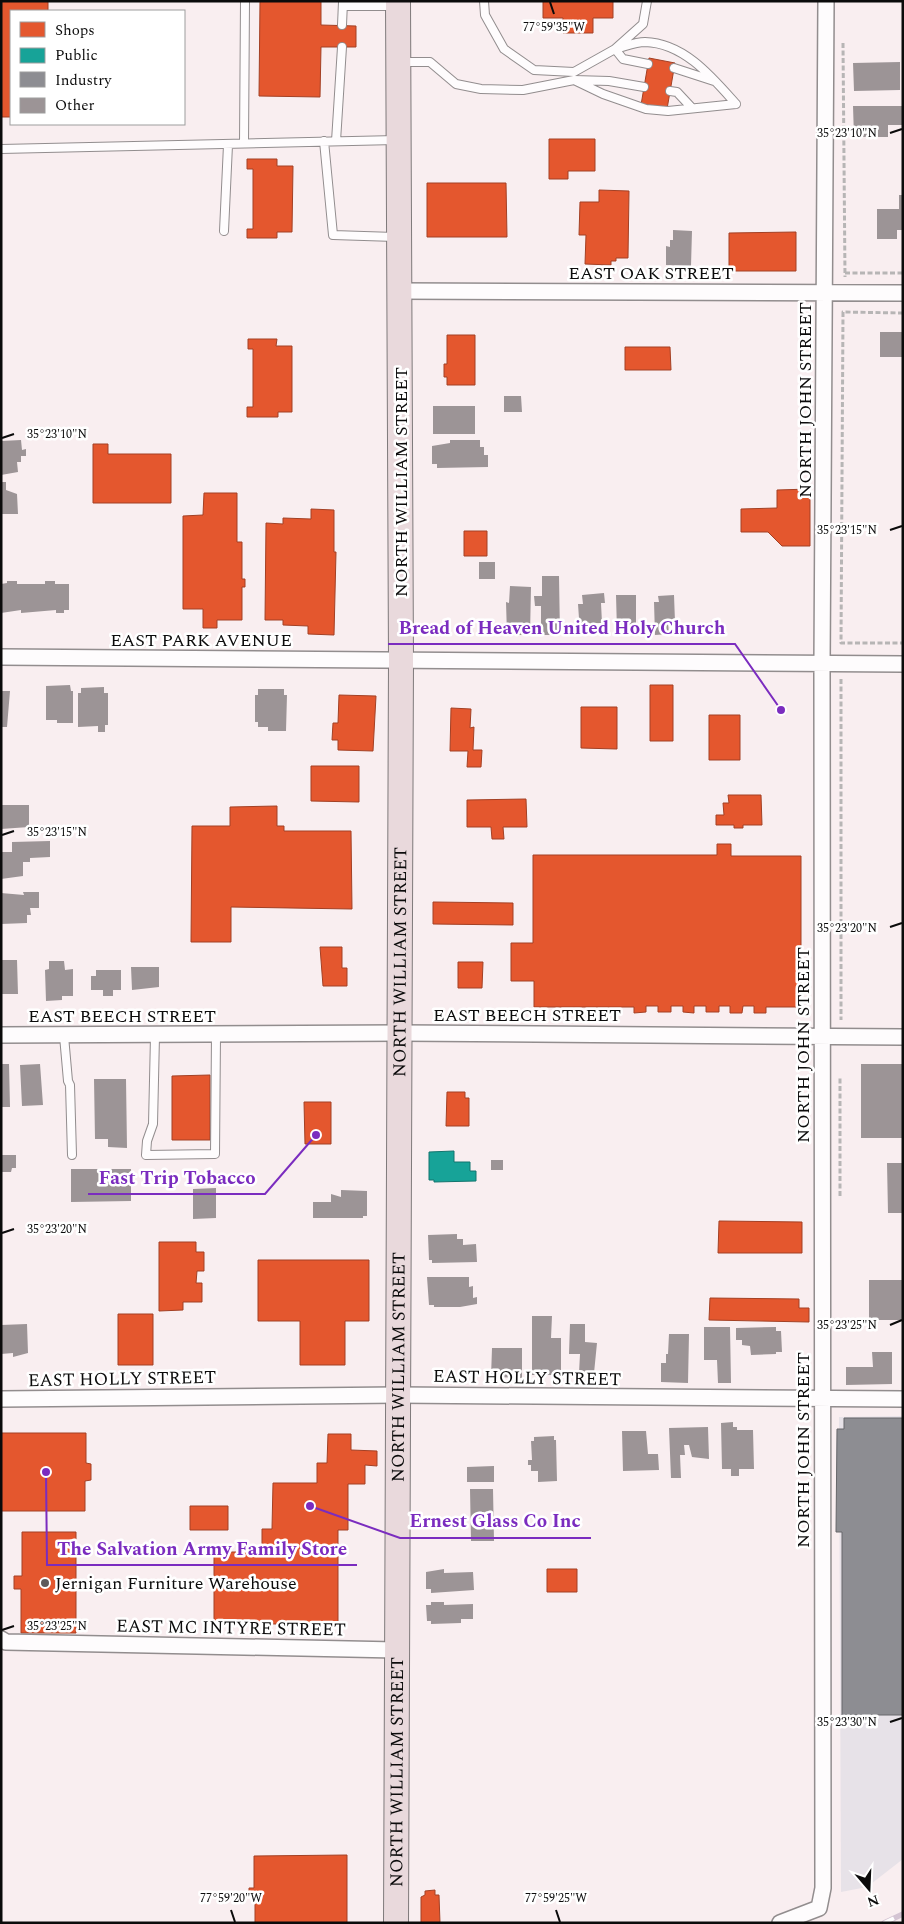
<svg xmlns="http://www.w3.org/2000/svg" width="904" height="1924" font-family="Spectral,serif">
	<style>
		.industrial { fill: #e7e2e8 }
		.shops { fill: #e4572e; stroke: #a34024 }
		.public { fill: #17a398; stroke: #13756e }
		.industry { fill: #8d8d92; stroke: #66666a }
		.building { fill: #9c9496 }
		.lines { fill: none; stroke-linecap: round; stroke-linejoin: round }
		.lane-casing { stroke: #928d8e; stroke-width: 10 }
		.street-casing { stroke: #928d8e; stroke-width: 18 }
		.primary-casing { stroke: #7f7a7b; stroke-width: 26 }
		.path { stroke: #b7b5b5; stroke-width: 3; stroke-dasharray: 5 2.5; stroke-linecap: butt }
		.lane { stroke: #fefcfd; stroke-width: 8 }
		.street { stroke: #fefcfd; stroke-width: 15 }
		.primary { stroke: #e9d9dc; stroke-width: 24 }
		.rail-casing { stroke: #d4c4d3; stroke-width: 5.5 }
		.rail { stroke: #fff; stroke-width: 4; stroke-dasharray: 11; stroke-linecap: butt }
		.ticks { fill: none; stroke: #0b0b0b; stroke-width: 2 }
		.poi-dot { fill: #5e5a5b; stroke: #fff; stroke-width: 2 }
		.labels { text-anchor: middle; dominant-baseline: central; stroke-width: 5; stroke-linejoin: round; paint-order: stroke }
		.street-label { font-size: 18px; fill: #0b0b0b; stroke: #fff }
		.poi-label { font-size: 18px; fill: #0b0b0b; stroke: #fff; text-anchor: start }
		.ticks-label { font-size: 12px; text-anchor: middle; fill: #0b0b0b; stroke: #fff; stroke-width: 5; stroke-linejoin: round; paint-order: stroke }
		.leader { fill: none; stroke: #7b2cbf; stroke-width: 2 }
		.callout-dot { fill: #7b2cbf; stroke: #fff; stroke-width: 2 }
		.callout-label { font-size: 19px; text-anchor: middle; font-weight: bold; fill: #7b2cbf; stroke: #fff; stroke-width: 5; stroke-linejoin: round; paint-order: stroke }
	</style>
	<rect width="100%" height="100%" fill="#f9eef0"/>
	<path class="industrial" d="M903 1416V1859L867 1887 841 1892 839 1417Z"/>
	<path class="shops" d="M1 1H48V11H11V117H1Z
		M260 1H321V25L356 26V47H321L320 97 259 96Z
		M543 1H613V18H593V33H563V18H543Z
		M649 58 675 63 667 109 641 105Z
		M549 139H595V171H568V179H549Z
		M247 159H277V166H293L292 232H277V238H247V229H253V169H247Z
		M427 183H506L507 237H427Z
		M599 190 629 191 628 258H616V261H611V265L585 264 586 235H579L580 202H599Z
		M796 232V271H729V233Z
		M447 335H475V385H447V377H444V364H447Z
		M248 339H277L276 346H292V412H278V417H247V407H253V349H248Z
		M625 347H670L671 370H625Z
		M93 444H108V454H171V503H93Z
		M810 489V546H782L768 532H741V509L777 508V490Z
		M204 493H237V542H242V579H245V587H242V620H217V628H203V609H183V516L203 515Z
		M311 509 334 510V552H336L334 635 308 634V626L283 625V620H265L266 523 283 524V518L311 519Z
		M464 531H487V556H464Z
		M650 685H673V741H650Z
		M339 695 376 696 373 751 338 750V740H332L333 723H338Z
		M581 707H617V749L581 748Z
		M451 708 471 709 470 728 474 727 473 750H482L481 767H467L468 751H450Z
		M709 715H740V760H709Z
		M311 766H359V802L311 801Z
		M728 795H761L762 825H743V828H734V825H716V815H724L723 803H729Z
		M526 799 527 827H503L504 839H492L491 827H467V800Z
		M277 806V826H284V831H351L352 909 231 907V942H191L192 826H230V807Z
		M717 844H731V856H801V1007H766V1013H754V1006H743L742 1013H730V1006H719V1012H706V1006H694V1013L683 1012V1006H671V1012H658V1006H646V1012L634 1013V1007H534V981H511V943H533V855H717Z
		M433 902 513 903V925L433 924Z
		M320 947H342V968H347V986H323Z
		M458 962H483L482 988H458Z
		M210 1075V1140H172V1076Z
		M447 1092H465V1098H469V1126H446Z
		M304 1102H331V1144H305Z
		M719 1221 802 1222V1253H718Z
		M159 1242H196V1252H204V1271H197L196 1283H202V1302H183V1310L159 1311Z
		M258 1260H369V1321H345V1365H300V1321H258Z
		M710 1298 799 1299V1308H809V1322L709 1320Z
		M118 1314H153V1365H118Z
		M1 1433H86V1463L91 1464V1480L85 1481V1511H1Z
		M328 1434H351V1450L377 1451V1466L365 1465V1484H348V1530H338V1624H214V1552H262V1529H272L273 1483H317V1463H327Z
		M190 1506H228V1530H190Z
		M22 1532H76V1633H21V1589H14V1576H22Z
		M547 1569H577V1592H547Z
		M347 1855V1923H255V1893H249V1888H254V1856Z
		M435 1890V1895H439L440 1923H421V1897L425 1895V1891Z"/>
	<path class="public" d="M454 1151V1162H470V1171H476V1181L434 1182V1180H429V1152Z"/>
	<path class="industry" d="M844 1418H903V1715H842V1532H836L837 1429H844Z"/>
	<path class="building" d="M900 62V90L854 91 853 63Z
		M853 106H903V125H888V137H854Z
		M899 195H903V230H897V239H877V209H899Z
		M673 230 692 231 691 266 666 265V246L670 247V240H673Z
		M880 332H903V357H880Z
		M504 396H521L522 412H504Z
		M433 406H475V434H433Z
		M21 440 22 450 26 449V456H21V462H17L18 472 1 475V441Z
		M450 440H480V447H484V455H488V467L437 468V464H432V446L450 443Z
		M1 482H6V490L17 494 18 514H1Z
		M479 562H495V579H479Z
		M542 576H559L560 635H541V606H535L534 596H542Z
		M7 581H17V584H45V581H55V584H69V610H64V613H56V610L21 613V610L1 613V584L7 583Z
		M510 586 531 587 530 635H507L506 602 509 603Z
		M604 593 605 603H601L602 623H595L596 632 580 633 578 604H583L582 595Z
		M616 595H636V623H632V631H617Z
		M674 595 675 622 668 623 669 634 655 635 654 602H659L658 596Z
		M70 685 71 691H73V723H57V720H46V686Z
		M104 687V693H108V725H105V732H98V726L78 727V693H81V688Z
		M258 689H284V695H287L286 731H268V727H258V722H255V695H258Z
		M1 691H10L7 727H1Z
		M1 805H29V827L1 829Z
		M50 841V857L30 858V862H23V876L1 879V852H12V842Z
		M23 892H39V908H30L31 915H27V923L1 924V893L24 895Z
		M1 960H17L18 994H1Z
		M49 961H64L65 970 73 969V996H62V1000L46 1001 45 970 49 969Z
		M131 967H159V987L132 990Z
		M96 970H121V990H113V996H103V990H91V976H96Z
		M1 1064H9L10 1107H1Z
		M40 1064 43 1105 22 1106 20 1065Z
		M861 1064H903V1138H861Z
		M94 1079H126L127 1148 108 1147V1139H95Z
		M1 1155H16V1168H12L11 1172H1Z
		M491 1160H503V1170H491Z
		M887 1163H903V1213H888Z
		M71 1169H131V1201L71 1202Z
		M216 1188V1218L193 1219V1189Z
		M341 1190 367 1191V1216H363V1218H313V1202H331V1194L341 1197Z
		M457 1234V1239H463V1245L476 1244 477 1262 432 1263V1260H429L428 1235Z
		M427 1277H469V1287L473 1286V1298L477 1297V1304L460 1307H434V1305H429Z
		M869 1280H903V1320H869Z
		M532 1316H552L551 1338H561V1375H532Z
		M27 1324 28 1353 13 1357V1353L1 1354V1325Z
		M570 1324H585V1342L597 1343 594 1373H579L580 1354H569Z
		M704 1327H730L731 1383H718L717 1360H704Z
		M776 1327V1331H781L782 1352H776V1354L751 1355 750 1346 742 1345V1340H736V1328Z
		M669 1334H689L688 1383 661 1382V1363H666V1354H668Z
		M492 1348H522V1378L491 1377Z
		M872 1352H892V1384L846 1385V1367H873Z
		M733 1422V1427H737V1430H753L754 1469H739V1476H731V1469H722L721 1423Z
		M708 1427 709 1459 692 1457 689 1445H684L685 1455H680L681 1478H671L669 1428Z
		M622 1431H646L648 1454H658L659 1470 623 1471Z
		M554 1436V1440H556L557 1481 538 1482V1471H531V1465H528V1460H532L531 1441H534V1437Z
		M494 1466V1482H467V1467Z
		M470 1489H493L494 1541H471Z
		M444 1569V1573L473 1572 474 1590 431 1593V1589H426V1572Z
		M431 1602H444V1605L473 1604V1619H461V1623L431 1624V1621H427L426 1605H431Z"/>
	<g class="lines">
		<defs>
			<path id="lane" d="M484 1 485 15 504 49 534 70 574 72 615 49 643 24 647 1
				M343 6H396
				M342 25 343 2
				M401 62H430L456 84 481 89 523 90 574 80 609 81 644 87
				M648 64 623 59 615 49C624 47 635 42 645 42 684 43 712 77 736 104
				M674 68 714 81
				M576 81 603 94 646 109 668 111 736 104
				M670 91 677 92 691 107
				M324 141 333 235 395 237
				M336 141 342 47
				M244 143 245 1
				M1 149 396 140
				M224 231 228 145
				M64 1036 68 1081 70 1085 72 1155
				M155 1036 153 1124 147 1141 146 1155 215 1154 216 1035"/>
			<path id="street" d="M400 291 903 293
				M1 657 903 664
				M1 1035 401 1033 903 1037
				M1 1399 398 1395 903 1399
				M1 1639 6 1642 396 1650
				M780 1923 819 1908 823 1888 822 665 826 1"/>
			<g id="primary">
				<path id="s1" d="M396 1923 401 661 398 1"/>
			</g>
		</defs>
		<use href="#lane" class="lane-casing"/>
		<use href="#street" class="street-casing"/>
		<use href="#primary" class="primary-casing"/>
		<path class="path" d="M843 43 845 277
			M845 273H903
			M903 313 843 312 841 643H903
			M841 679V1020
			M840 1196V1076"/>
		<use href="#lane" class="lane"/>
		<use href="#street" class="street"/>
		<use href="#primary" class="primary"/>
		<defs>
			<path id="rail" d="M884 1923 903 1914"/>
		</defs>
		<use href="#rail" class="rail-casing"/>
		<use href="#rail" class="rail"/>
	</g>
	<path class="ticks" d="M550 2 554 14M890 133 902 129M2 438 14 434M890 530 902 526M2 835 14 831M890 927 902 923M2 1233 14 1229M890 1325 902 1320M2 1630 14 1626M890 1722 902 1718M231 1910 235 1922M556 1910 560 1922"/>
	<circle class="poi-dot" cx="45" cy="1583" r="5"/>
	<g class="labels">
		<g class="street-label">
			<text x="651" y="273">EAST OAK STREET</text>
			<text transform="translate(805 400) rotate(-90)">NORTH JOHN STREET</text>
			<text transform="translate(401 482) rotate(-90)">NORTH WILLIAM STREET</text>
			<text x="201" y="640">EAST PARK AVENUE</text>
			<text stroke="none"><textPath href="#s1" startOffset="961">NORTH WILLIAM STREET</textPath></text>
			<text x="527" y="1015">EAST BEECH STREET</text>
			<text x="122" y="1016">EAST BEECH STREET</text>
			<text transform="translate(803 1045) rotate(-90)">NORTH JOHN STREET</text>
			<text stroke="none"><textPath href="#s1" startOffset="556">NORTH WILLIAM STREET</textPath></text>
			<text transform="translate(527 1378) rotate(1)">EAST HOLLY STREET</text>
			<text transform="translate(122 1379) rotate(-1)">EAST HOLLY STREET</text>
			<text transform="translate(803 1450) rotate(-90)">NORTH JOHN STREET</text>
			<text transform="translate(231 1628) rotate(1)">EAST MC INTYRE STREET</text>
			<text stroke="none"><textPath href="#s1" startOffset="151">NORTH WILLIAM STREET</textPath></text>
		</g>
		<g class="poi-label">
			<text x="55" y="1583">Jernigan Furniture Warehouse</text>
		</g>
	</g>
	<g class="ticks-label">
		<text x="554" y="31">77°59'35"W</text>
		<text x="847" y="137">35°23'10"N</text>
		<text x="57" y="438">35°23'10"N</text>
		<text x="847" y="534">35°23'15"N</text>
		<text x="57" y="836">35°23'15"N</text>
		<text x="847" y="932">35°23'20"N</text>
		<text x="57" y="1233">35°23'20"N</text>
		<text x="847" y="1329">35°23'25"N</text>
		<text x="57" y="1630">35°23'25"N</text>
		<text x="847" y="1726">35°23'30"N</text>
		<text x="231" y="1902">77°59'20"W</text>
		<text x="556" y="1902">77°59'25"W</text>
	</g>
	<path class="leader" d="M781 710L735 644H388M316 1135L265 1194H88M310 1506L400 1538H591M46 1472L47 1565H357"/>
	<g class="callout-dot">
		<circle cx="781" cy="710" r="5"/>
		<circle cx="316" cy="1135" r="5"/>
		<circle cx="310" cy="1506" r="5"/>
		<circle cx="46" cy="1472" r="5"/>
	</g>
	<g class="callout-label">
		<text x="562" y="634">Bread of Heaven United Holy Church</text>
		<text x="177" y="1184">Fast Trip Tobacco</text>
		<text x="495" y="1527">Ernest Glass Co Inc</text>
		<text x="202" y="1555">The Salvation Army Family Store</text>
	</g>
	<rect width="904" height="1924" fill="none" stroke="#0b0b0b" stroke-width="5"/>
	<rect x="10" y="10" width="175" height="115" fill="#ffffff" stroke="#9d9d9d"/>
	<rect x="20" y="22" width="25" height="15" fill="#e4572e" stroke="#9d9d9d"/>
	<text x="55" y="35" font-size="15" fill="#0b0b0b">Shops</text>
	<rect x="20" y="48" width="25" height="15" fill="#17a398" stroke="#9d9d9d"/>
	<text x="55" y="60" font-size="15" fill="#0b0b0b">Public</text>
	<rect x="20" y="72" width="25" height="15" fill="#8d8d92" stroke="#9d9d9d"/>
	<text x="55" y="85" font-size="15" fill="#0b0b0b">Industry</text>
	<rect x="20" y="98" width="25" height="15" fill="#9c9496" stroke="#9d9d9d"/>
	<text x="55" y="110" font-size="15" fill="#0b0b0b">Other</text>
	<g transform="translate(869 1889) rotate(161)" stroke="#ffffff" stroke-width="4" paint-order="stroke">
	<path d="M0-4L9 19L0 12L-9 19Z" fill="#0b0b0b"/>
	<text y="-8" font-size="14" font-weight="bold" text-anchor="middle" fill="#0b0b0b">N</text>
	</g>
</svg>
